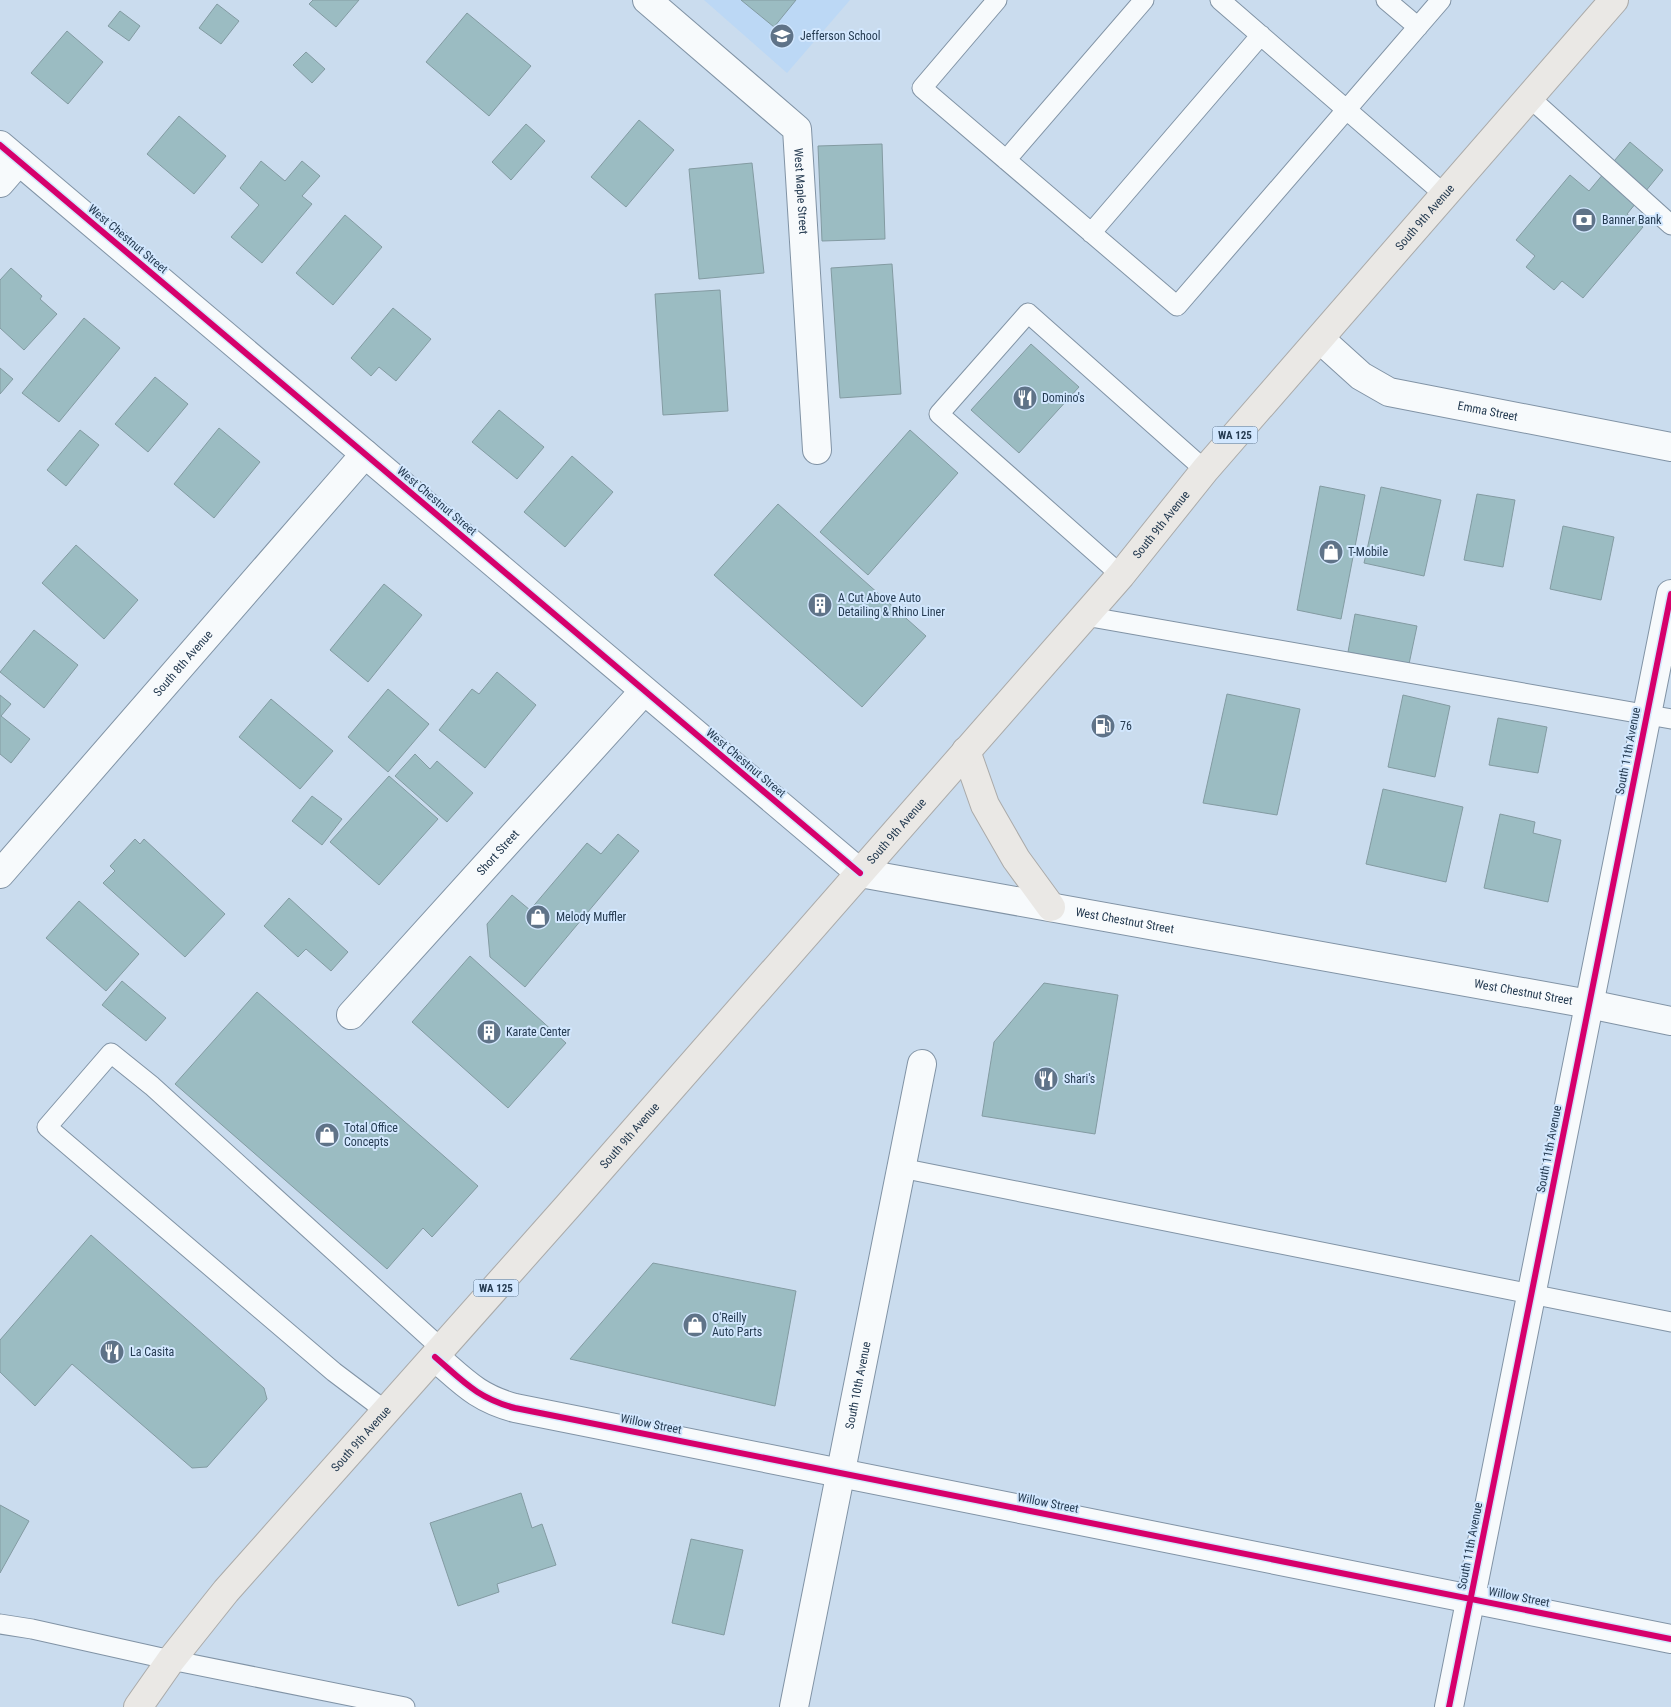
<svg xmlns="http://www.w3.org/2000/svg" width="1671" height="1707" font-family="'Roboto Condensed',sans-serif">
	<style>
		.built { fill: #bcd8f5 }
		.building { fill: #9bbcc2; stroke: #839ba2 }
		.lines { fill: none; stroke-linecap: round; stroke-linejoin: round }
		.service-casing { stroke: #8193a5; stroke-width: 21 }
		.minor-casing { stroke: #8193a5; stroke-width: 30 }
		.tertiary-casing { stroke: #8193a5; stroke-width: 30 }
		.secondary-casing { stroke: #8193a5; stroke-width: 30 }
		.primary-casing { stroke: #aaaaa9; stroke-width: 30 }
		.service { stroke: #f7fafc; stroke-width: 19 }
		.minor { stroke: #f7fafc; stroke-width: 28 }
		.tertiary { stroke: #f7fafc; stroke-width: 28 }
		.secondary { stroke: #f7fafc; stroke-width: 28 }
		.primary { stroke: #eae8e5; stroke-width: 28 }
		.cycleway-casing { stroke: #d2e7fe; stroke-width: 9 }
		.cycleway { stroke: #d6006c; stroke-width: 6 }
		.labels { text-anchor: middle; dominant-baseline: central; stroke-width: 4; stroke-linejoin: round; paint-order: stroke }
		.shield { fill: #d2e7fe; stroke: #596f85; stroke-width: 1 }
		.shield-label { font-size: 11px; font-weight: bold; fill: #253b51 }
		.poi-label { font-size: 12px; fill: #253b51; stroke: #d2e7fe; text-anchor: start }
		.street-label { font-size: 12px; fill: #253b51; stroke: #d2e7fe }
	</style>
	<rect width="100%" height="100%" fill="#cadcee"/>
	<path class="built" d="M704 0H850L787 73Z"/>
	<path class="building" d="M313 0H359L336 27 309 4Z
		M741 0H796L774 27Z
		M217 4 239 21 221 44 199 28Z
		M120 11 140 26 129 41 108 26Z
		M467 13 531 66 489 116 426 62Z
		M67 31 103 62 68 104 31 73Z
		M306 52 325 69 312 83 293 65Z
		M179 116 226 156 194 194 147 154Z
		M639 120 674 150 626 207 591 177Z
		M526 124 545 141 511 180 492 162Z
		M1630 142 1663 170 1627 214 1643 227 1583 298 1562 281 1554 290 1526 267 1535 256 1516 240 1570 175 1589 191Z
		M882 144 885 239 822 241 818 146Z
		M261 161 285 181 302 161 320 176 302 196 312 204 262 263 231 237 259 205 240 188Z
		M752 163 764 273 699 279 689 169Z
		M345 215 382 247 333 305 296 273Z
		M892 264 901 394 840 398 831 268Z
		M11 268 42 296 40 299 57 314 24 350 0 328V280Z
		M720 290 728 411 663 415 655 294Z
		M393 308 431 339 396 381 379 367 371 376 351 358Z
		M84 318 120 348 59 422 22 393Z
		M1031 344 1079 387 1019 453 971 410Z
		M0 368 13 379 0 394Z
		M155 377 188 404 148 452 115 424Z
		M499 410 544 447 517 479 472 442Z
		M219 428 260 462 214 518 174 484Z
		M80 430 99 445 66 486 47 470Z
		M910 430 958 473 868 575 820 532Z
		M572 456 613 492 565 547 524 512Z
		M1320 486 1365 495 1341 619 1297 610Z
		M1381 487 1441 500 1424 576 1364 563Z
		M1477 494 1515 500 1503 567 1464 560Z
		M778 504 926 636 862 707 714 575Z
		M1563 526 1614 537 1601 600 1550 589Z
		M76 545 138 600 104 639 42 583Z
		M384 584 422 615 368 682 330 650Z
		M1355 614 1417 626 1409 664 1348 652Z
		M34 630 78 665 44 708 0 672Z
		M497 672 536 705 485 768 439 730 472 689 479 694Z
		M388 689 429 724 388 772 348 737Z
		M1227 694 1300 709 1277 815 1203 803Z
		M0 695 11 704 1 716 30 739 11 763 0 754Z
		M1403 695 1450 706 1435 777 1388 767Z
		M271 699 333 751 300 789 239 737Z
		M1498 718 1547 727 1538 773 1489 765Z
		M415 754 430 769 437 761 473 793 447 822 395 776Z
		M389 776 438 819 379 885 330 842Z
		M1383 789 1463 807 1446 882 1366 864Z
		M312 796 342 819 322 845 292 821Z
		M1500 814 1535 822 1533 833 1561 840 1548 902 1484 888Z
		M618 834 639 851 525 987 490 957 487 924 512 895 530 910 587 843 601 854Z
		M135 839 140 844 144 839 225 914 185 957 103 883 115 871 110 866Z
		M289 898 348 952 331 971 306 949 298 957 264 926Z
		M79 901 139 954 106 991 46 938Z
		M470 956 566 1043 508 1108 412 1022Z
		M122 981 166 1018 146 1041 102 1005Z
		M1044 983 1118 995 1095 1134 982 1116 994 1042Z
		M257 992 478 1186 432 1237 423 1228 387 1269 175 1084Z
		M91 1235 264 1388 267 1399 207 1467 192 1468 72 1364 35 1406 0 1372V1340Z
		M653 1263 796 1291 775 1406 570 1359Z
		M521 1493 532 1528 542 1524 556 1565 497 1584 499 1592 458 1606 430 1523Z
		M0 1505 29 1521 0 1573Z
		M691 1539 743 1550 724 1635 672 1623Z"/>
	<g class="lines">
		<defs>
			<path id="service" d="M997 0 922 88 1177 306 1441 0
				M1220 0 1445 195
				M1386 0 1418 27
				M1529 97 1671 225
				M1006 160 1144 0
				M1091 233 1261 35
				M1121 575 939 414 1028 313 1205 470
				M1085 616 1671 719
				M901 1168 1671 1322
				M387 1412 334 1372 47 1127 111 1053 152 1086 442 1349
				M0 1624 32 1629 171 1660 405 1707"/>
			<g id="minor">
				<path id="s1" d="M647 0 797 129 817 450"/>
				<path d="M0 183 19 161"/>
				<path id="s2" d="M1320 339 1361 376 1389 392 1671 447"/>
				<path id="s3" d="M0 874 365 454"/>
				<path id="s4" d="M351 1015 644 691"/>
				<path d="M435 1357C463 1381 477 1398 515 1408L1671 1639"/>
				<path id="s5" d="M794 1707 922 1064"/>
				<path d="M1449 1707 1671 594"/>
			</g>
			<g id="tertiary">
				<path id="s6" d="M860 873 1589 1004 1671 1021"/>
			</g>
			<path id="secondary" d="M0 145 860 873"/>
			<g id="primary">
				<path d="M966 751 985 805 1016 859 1051 907"/>
				<path id="s7" d="M138 1707 171 1660 226 1591 568 1206 1121 575 1205 470 1614 0"/>
			</g>
		</defs>
		<use href="#service" class="service-casing"/>
		<use href="#minor" class="minor-casing"/>
		<use href="#tertiary" class="tertiary-casing"/>
		<use href="#secondary" class="secondary-casing"/>
		<use href="#primary" class="primary-casing"/>
		<use href="#service" class="service"/>
		<use href="#minor" class="minor"/>
		<use href="#tertiary" class="tertiary"/>
		<use href="#secondary" class="secondary"/>
		<use href="#primary" class="primary"/>
		<defs>
			<path id="cycleway" d="M0 145 860 873
				M435 1357C463 1381 477 1398 515 1408L1671 1639
				M1449 1707 1671 594"/>
		</defs>
		<use href="#cycleway" class="cycleway-casing"/>
		<use href="#cycleway" class="cycleway"/>
	</g>
	<defs>
		<symbol id="school-disc" viewBox="-11 -11 22 22"><circle r="9.5" fill="#5f7388" stroke="#d2e7fe"/><path d="M0-5L7-2L0 1L-7-2ZM-4 1L0 2.5L4 1V4Q0 6-4 4Z" fill="#fff"/></symbol>
		<symbol id="bank-disc" viewBox="-11 -11 22 22"><circle r="9.5" fill="#5f7388" stroke="#d2e7fe"/><path d="M-6-4H6V4H-6ZM0-2.3a2.3 2.3 0 1 0 0 4.6a2.3 2.3 0 1 0 0-4.6Z" fill="#fff"/></symbol>
		<symbol id="restaurant-disc" viewBox="-11 -11 22 22"><circle r="9.5" fill="#5f7388" stroke="#d2e7fe"/><path d="M-5-6h1v4h1v-4h1v4h1v-4h1v5L-1.5 .5V6h-2V.5L-5-1ZM5-6V6H3V1.5H1.5Q1.5-4 5-6Z" fill="#fff"/></symbol>
		<symbol id="shop-disc" viewBox="-11 -11 22 22"><circle r="9.5" fill="#5f7388" stroke="#d2e7fe"/><path d="M-5-2.5h2.3a2.7 3.5 0 0 1 5.4 0H5L5.5 6h-11ZM-1.5-2.5h3a1.5 2.3 0 0 0-3 0Z" fill="#fff"/></symbol>
		<symbol id="building-disc" viewBox="-11 -11 22 22"><circle r="9.5" fill="#5f7388" stroke="#d2e7fe"/><path d="M-4-6H4V6H1V3H-1V6H-4ZM-2.5-4.3h1.7v1.8h-1.7ZM.8-4.3h1.7v1.8H.8ZM-2.5-1h1.7V.8h-1.7ZM.8-1h1.7V.8H.8Z" fill="#fff"/></symbol>
		<symbol id="fuel-disc" viewBox="-11 -11 22 22"><circle r="9.5" fill="#5f7388" stroke="#d2e7fe"/><path d="M-5.5-6h7V0h2V4h1.3V-2.5L3-4.5l.8-.8L6-3V5H2.5V1h-1V6h-7ZM-4.2-4.7v3.2H.2V-4.7Z" fill="#fff"/></symbol>
	</defs>
	<g fill-rule="evenodd">
		<use href="#school-disc" x="768" y="22" width="28" height="28"/>
		<use href="#bank-disc" x="1570" y="206" width="28" height="28"/>
		<use href="#restaurant-disc" x="1011" y="384" width="28" height="28"/>
		<use href="#shop-disc" x="1317" y="538" width="28" height="28"/>
		<use href="#building-disc" x="806" y="591" width="28" height="28"/>
		<use href="#fuel-disc" x="1089" y="712" width="28" height="28"/>
		<use href="#shop-disc" x="524" y="903" width="28" height="28"/>
		<use href="#building-disc" x="475" y="1018" width="28" height="28"/>
		<use href="#restaurant-disc" x="1032" y="1065" width="28" height="28"/>
		<use href="#shop-disc" x="313" y="1121" width="28" height="28"/>
		<use href="#shop-disc" x="681" y="1311" width="28" height="28"/>
		<use href="#restaurant-disc" x="98" y="1338" width="28" height="28"/>
	</g>
	<g class="labels">
		<g class="shield">
			<rect x="1212.5" y="426.5" width="45" height="17" rx="4"/>
			<rect x="473.5" y="1279.5" width="45" height="17" rx="4"/>
		</g>
		<g class="shield-label">
			<text x="1235" y="435">WA 125</text>
			<text x="496" y="1288">WA 125</text>
		</g>
		<g class="poi-label">
			<text x="800" y="36">Jefferson School</text>
			<text x="1602" y="220">Banner Bank</text>
			<text x="1042" y="398">Domino's</text>
			<text x="1348" y="552">T-Mobile</text>
			<text x="838" y="598">A Cut Above Auto<tspan x="838" dy="14">Detailing &amp; Rhino Liner</tspan></text>
			<text x="1120" y="726">76</text>
			<text x="556" y="917">Melody Muffler</text>
			<text x="506" y="1032">Karate Center</text>
			<text x="1064" y="1079">Shari's</text>
			<text x="344" y="1128">Total Office<tspan x="344" dy="14">Concepts</tspan></text>
			<text x="712" y="1318">O'Reilly<tspan x="712" dy="14">Auto Parts</tspan></text>
			<text x="130" y="1352">La Casita</text>
		</g>
		<g class="street-label">
			<text stroke="none"><textPath href="#s1" startOffset="260">West Maple Street</textPath></text>
			<text stroke="none"><textPath href="#s7" startOffset="1969">South 9th Avenue</textPath></text>
			<text transform="translate(128 239) rotate(40)">West Chestnut Street</text>
			<text stroke="none"><textPath href="#s2" startOffset="188">Emma Street</textPath></text>
			<text transform="translate(437 501) rotate(40)">West Chestnut Street</text>
			<text stroke="none"><textPath href="#s7" startOffset="1564">South 9th Avenue</textPath></text>
			<text stroke="none"><textPath href="#s3" startOffset="279">South 8th Avenue</textPath></text>
			<text transform="translate(1628 751) rotate(-79)">South 11th Avenue</text>
			<text transform="translate(746 763) rotate(40)">West Chestnut Street</text>
			<text stroke="none"><textPath href="#s7" startOffset="1159">South 9th Avenue</textPath></text>
			<text stroke="none"><textPath href="#s4" startOffset="219">Short Street</textPath></text>
			<text stroke="none"><textPath href="#s6" startOffset="269">West Chestnut Street</textPath></text>
			<text stroke="none"><textPath href="#s6" startOffset="674">West Chestnut Street</textPath></text>
			<text stroke="none"><textPath href="#s7" startOffset="754">South 9th Avenue</textPath></text>
			<text transform="translate(1549 1149) rotate(-79)">South 11th Avenue</text>
			<text stroke="none"><textPath href="#s5" startOffset="328">South 10th Avenue</textPath></text>
			<text transform="translate(651 1424) rotate(11)">Willow Street</text>
			<text stroke="none"><textPath href="#s7" startOffset="349">South 9th Avenue</textPath></text>
			<text transform="translate(1048 1503) rotate(11)">Willow Street</text>
			<text transform="translate(1470 1546) rotate(-79)">South 11th Avenue</text>
			<text transform="translate(1519 1597) rotate(11)">Willow Street</text>
		</g>
	</g>
</svg>
